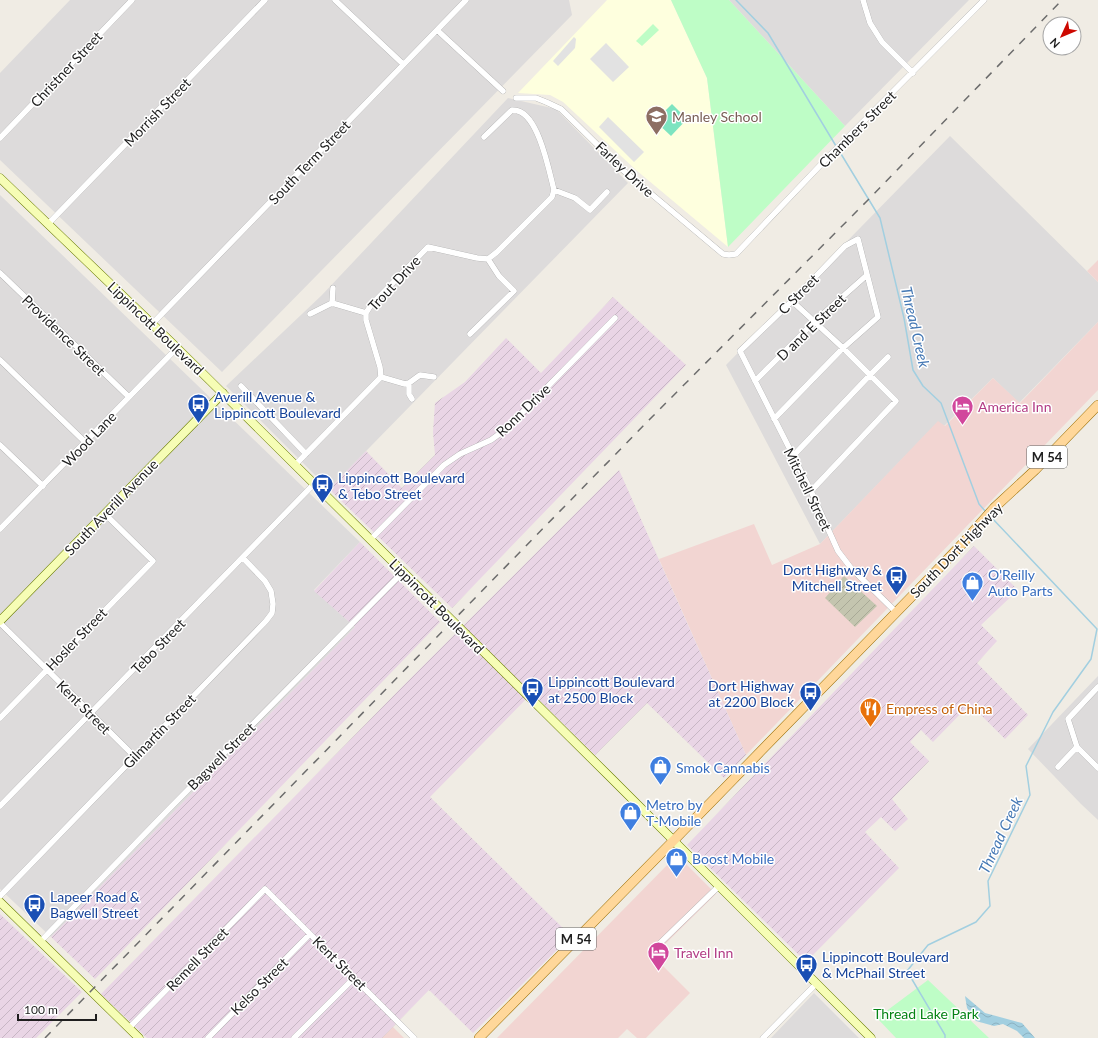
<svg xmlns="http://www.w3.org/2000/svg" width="1098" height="1038" font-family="Lato,sans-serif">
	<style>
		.residential { fill: #dddbdb }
		.commercial { fill: #f2d5d2 }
		.industrial { fill: url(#industrial-furrows) }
		.education { fill: #feffde }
		.construction { fill: url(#construction-furrows) }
		.park { fill: #befdc6 }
		.pitch { fill: #7de4c0 }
		.parking { fill: #e2e2e2 }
		.water { fill: url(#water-waves) }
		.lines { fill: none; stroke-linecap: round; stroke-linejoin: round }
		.stream { stroke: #a2cfe0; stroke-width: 1.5 }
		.street-casing { stroke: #a5a5a5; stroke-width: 6 }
		.secondary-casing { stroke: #687b00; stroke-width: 9 }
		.primary-casing { stroke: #996d00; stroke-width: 10 }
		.street { stroke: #fff; stroke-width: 5.5 }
		.secondary { stroke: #f6fdb5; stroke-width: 8 }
		.primary { stroke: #ffd79a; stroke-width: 9 }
		.rail { stroke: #6c6c6c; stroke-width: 1.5; stroke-dasharray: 8 8; stroke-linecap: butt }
		.labels { text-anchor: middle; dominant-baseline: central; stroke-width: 3; stroke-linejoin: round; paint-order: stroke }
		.shield { fill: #fff; stroke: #626262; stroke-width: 1 }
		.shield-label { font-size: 13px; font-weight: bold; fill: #1e1e1e }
		.street-label { font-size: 14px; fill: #1e1e1e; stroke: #fff }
		.education-label { font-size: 14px; fill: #785e54; stroke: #fff; text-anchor: start }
		.transit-label { font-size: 14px; fill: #164399; stroke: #fff; text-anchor: start }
		.hotel-label { font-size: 14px; fill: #b23c85; stroke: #fff; text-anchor: start }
		.shop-label { font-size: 14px; fill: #366cbe; stroke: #fff; text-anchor: start }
		.food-label { font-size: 14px; fill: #c56008; stroke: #fff; text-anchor: start }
		.park-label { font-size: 14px; fill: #058415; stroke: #fff }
		.water-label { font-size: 15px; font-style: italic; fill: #4578b4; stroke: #fff }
	</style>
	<defs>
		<pattern id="industrial-furrows" width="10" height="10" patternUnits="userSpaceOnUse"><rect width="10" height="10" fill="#e9d5e5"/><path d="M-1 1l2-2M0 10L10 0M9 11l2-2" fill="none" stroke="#c7b6c4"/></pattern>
		<pattern id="construction-furrows" width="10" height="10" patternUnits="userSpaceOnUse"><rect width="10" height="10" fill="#c4c5af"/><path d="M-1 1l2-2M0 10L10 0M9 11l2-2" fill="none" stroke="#a8a996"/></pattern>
		<pattern id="water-waves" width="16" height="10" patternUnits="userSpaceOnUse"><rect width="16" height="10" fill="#a2cfe0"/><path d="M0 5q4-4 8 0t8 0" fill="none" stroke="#8bb1c0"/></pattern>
	</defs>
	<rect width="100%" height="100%" fill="#f0ece4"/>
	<path class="residential" d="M70 0H569L572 15 222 372 0 160V73Z
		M729 0H969L845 126Z
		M508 98 556 109 628 183 329 489 226 386 322 295Z
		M950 136 1098 282V322L1019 403 993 378 944 426 938 422 820 544 726 365Z
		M0 195 360 542 314 590 355 627 51 937 0 889Z
		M1098 676V820L1081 804 1028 749Z
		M814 993 859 1038H771Z"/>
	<path class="commercial" d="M1098 260V282L1087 271Z
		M1098 322V390L746 755 659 559 754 524 772 565 820 544 938 421 945 426 993 378 1020 403Z
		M677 855 716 894 653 956 690 993 646 1038H637L627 1029 618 1038H497Z
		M393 1027 404 1038H382Z"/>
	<path class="industrial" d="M613 297 686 365 452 608 329 489 366 451 402 488 435 455 433 432 435 403 465 382 506 338 541 373Z
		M619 470 746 755 724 778 647 703 595 755 532 693 430 797 571 936 473 1033 429 990 382 1038H147L101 994 398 691Z
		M360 542 440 622 95 979 51 937 355 627 314 591Z
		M974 546 1018 590 981 625 997 641 977 663 1028 715 1005 739 970 704 933 742 921 730 910 742 929 761 892 799 908 819 895 831 881 817 865 832 899 868 806 962 687 845Z
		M0 914 82 992 36 1038H0Z"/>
	<path class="education" d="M607 0H671L707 78 728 247 636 170 563 102 550 95 518 93Z"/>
	<path class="construction" d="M844 576 877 606 855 627 825 598Z"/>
	<path class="park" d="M671 0H729L845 126 728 247 707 78Z
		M653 24 659 30 642 46 636 41Z
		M928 980 989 1038H896L877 1018Z"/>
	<path class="pitch" d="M672 104 687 119 671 136 655 121Z"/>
	<path class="parking" d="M574 37 576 39 575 48 558 66 553 61Z
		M606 43 629 67 613 82 590 59Z
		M608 117 644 152 634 162 599 127Z"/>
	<path class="water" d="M965 996 985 1013 1022 1023 1035 1038H1024L1017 1031 1003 1024 994 1026 976 1021 967 1008Z"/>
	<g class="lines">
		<path class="stream" d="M736 0 768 33 836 146
			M838 149 880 218 904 318 913 370 923 386 941 403 979 504 986 512
			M945 1038V1035L907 971 928 945 976 922 990 906 988 881 1030 795 1026 766 1053 712 1091 659 1097 629 991 517"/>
		<defs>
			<path id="street" d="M335 0 403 64
				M863 0 870 23 882 42 913 73
				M437 30 503 91
				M516 98H536L546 102 561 109 624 171 723 254 729 255 736 254 829 156 984 0
				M0 138 132 0
				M554 190 575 198 590 210 607 192
				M48 224 265 0
				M0 273 129 397
				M792 301 843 348 896 401 811 491
				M332 303 366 313
				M332 303 333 288
				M310 314 332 303
				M152 324 466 0
				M470 334 514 291 499 276 488 259
				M0 360 85 442
				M381 377 405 384 409 383 420 375 434 377
				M755 381 814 322 867 275
				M409 383V394L412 399
				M241 386 306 454
				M774 419 843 348 878 317 858 239 845 246 792 301 740 351 811 491 838 551 851 568 896 612
				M0 445 43 486
				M793 456 870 375 888 357
				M295 465 381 377 380 367 366 320V313L371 305 428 247 477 258 488 259 497 252 552 197 554 190C549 171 539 117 518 111 517 110 514 110 512 110L484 137
				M0 529 177 348
				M370 540 444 465 460 454 491 440 506 429 615 318
				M0 623 135 757
				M1098 687 1068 719 1077 747 1098 768
				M0 718 153 561 105 514
				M1058 767 1077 747
				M0 806 314 484
				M0 896 266 621 272 613 273 604 271 591 265 581 243 558
				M40 942 166 812 403 572
				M654 949 719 886
				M129 1028 265 889 414 1038
				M208 1038 310 934
				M294 1038 354 978
				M763 1038 816 984"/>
			<path id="secondary" d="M0 178 172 343 611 778 871 1038
				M0 621 223 393
				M0 902 139 1038"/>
			<path id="primary" d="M479 1038 679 835 919 589 963 543 994 508 1035 470 1098 405"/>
		</defs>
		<use href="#street" class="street-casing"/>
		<use href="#secondary" class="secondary-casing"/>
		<use href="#primary" class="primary-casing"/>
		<use href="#street" class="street"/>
		<use href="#secondary" class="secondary"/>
		<use href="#primary" class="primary"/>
		<path class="rail" d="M45 1038 649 420 866 202 1062 0"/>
	</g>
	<defs>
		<symbol id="school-pin" viewBox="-11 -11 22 30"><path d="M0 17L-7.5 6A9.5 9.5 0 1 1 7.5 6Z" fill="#8d6e63" stroke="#fff"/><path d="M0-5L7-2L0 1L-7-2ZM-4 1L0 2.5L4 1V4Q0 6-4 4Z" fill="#fff"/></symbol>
		<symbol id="bus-pin" viewBox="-11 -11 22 30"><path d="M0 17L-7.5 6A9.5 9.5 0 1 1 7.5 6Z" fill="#1a4fb4" stroke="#fff"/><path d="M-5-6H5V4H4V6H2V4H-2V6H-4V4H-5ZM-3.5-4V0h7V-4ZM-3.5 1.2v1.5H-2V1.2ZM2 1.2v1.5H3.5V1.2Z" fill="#fff"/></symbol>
		<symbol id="hotel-pin" viewBox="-11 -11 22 30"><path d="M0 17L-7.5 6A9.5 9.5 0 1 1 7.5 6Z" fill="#d1479c" stroke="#fff"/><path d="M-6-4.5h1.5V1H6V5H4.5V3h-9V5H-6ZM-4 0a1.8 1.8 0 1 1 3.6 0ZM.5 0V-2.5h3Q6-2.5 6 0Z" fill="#fff"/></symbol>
		<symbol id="shop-pin" viewBox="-11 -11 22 30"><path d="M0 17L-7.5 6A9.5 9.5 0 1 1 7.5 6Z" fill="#3f7fe0" stroke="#fff"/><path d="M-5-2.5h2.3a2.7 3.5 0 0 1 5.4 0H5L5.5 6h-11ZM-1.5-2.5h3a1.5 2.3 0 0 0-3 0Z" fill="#fff"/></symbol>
		<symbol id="restaurant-pin" viewBox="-11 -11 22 30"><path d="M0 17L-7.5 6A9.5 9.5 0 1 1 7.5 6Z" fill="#e8710a" stroke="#fff"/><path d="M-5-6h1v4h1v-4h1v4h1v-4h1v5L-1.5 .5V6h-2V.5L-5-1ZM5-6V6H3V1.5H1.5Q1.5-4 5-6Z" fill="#fff"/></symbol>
	</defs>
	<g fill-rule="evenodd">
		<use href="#school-pin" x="644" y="104" width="25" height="34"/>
		<use href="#bus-pin" x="186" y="392" width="25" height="34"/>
		<use href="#hotel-pin" x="950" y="394" width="25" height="34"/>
		<use href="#bus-pin" x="310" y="472" width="25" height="34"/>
		<use href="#bus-pin" x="884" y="564" width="25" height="34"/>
		<use href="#shop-pin" x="960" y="570" width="25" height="34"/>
		<use href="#bus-pin" x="520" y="676" width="25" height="34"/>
		<use href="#bus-pin" x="798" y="680" width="25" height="34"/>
		<use href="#restaurant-pin" x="858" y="696" width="25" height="34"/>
		<use href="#shop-pin" x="648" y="754" width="25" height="34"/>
		<use href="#shop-pin" x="618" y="800" width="25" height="34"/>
		<use href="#shop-pin" x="664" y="846" width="25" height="34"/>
		<use href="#bus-pin" x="22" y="892" width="25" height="34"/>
		<use href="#hotel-pin" x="646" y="940" width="25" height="34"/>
		<use href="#bus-pin" x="794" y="952" width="25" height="34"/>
	</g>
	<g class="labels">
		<g class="shield">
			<rect x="1027" y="446" width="40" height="22" rx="3"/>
			<rect x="556" y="928" width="40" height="22" rx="3"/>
		</g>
		<g class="shield-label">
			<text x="1047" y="457">M 54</text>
			<text x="576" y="939">M 54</text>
		</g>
		<g class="street-label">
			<text transform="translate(66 69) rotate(-47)">Christner Street</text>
			<text transform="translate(157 112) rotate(-46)">Morrish Street</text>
			<text transform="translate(857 129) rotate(-45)">Chambers Street</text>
			<text transform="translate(309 162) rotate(-46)">South Term Street</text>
			<text transform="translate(625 169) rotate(43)">Farley Drive</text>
			<text transform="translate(394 283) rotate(-47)">Trout Drive</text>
			<text transform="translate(798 294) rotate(-45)">C Street</text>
			<text transform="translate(811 327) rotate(-44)">D and E Street</text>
			<text transform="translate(156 328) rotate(44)">Lippincott Boulevard</text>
			<text transform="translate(64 335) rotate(44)">Providence Street</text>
			<text transform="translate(523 410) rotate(-44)">Ronn Drive</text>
			<text transform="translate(89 439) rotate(-46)">Wood Lane</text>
			<text transform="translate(808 489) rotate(64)">Mitchell Street</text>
			<text transform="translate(111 507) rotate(-46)">South Averill Avenue</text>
			<text transform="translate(956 550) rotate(-46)">South Dort Highway</text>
			<text transform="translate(437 606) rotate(45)">Lippincott Boulevard</text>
			<text transform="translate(76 639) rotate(-46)">Hosler Street</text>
			<text transform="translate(158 646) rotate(-46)">Tebo Street</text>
			<text transform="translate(84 707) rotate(45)">Kent Street</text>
			<text transform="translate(159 731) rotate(-46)">Gilmartin Street</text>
			<text transform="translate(221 756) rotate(-45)">Bagwell Street</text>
			<text transform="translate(197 959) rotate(-46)">Remell Street</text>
			<text transform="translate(340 963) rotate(45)">Kent Street</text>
			<text transform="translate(259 986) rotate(-45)">Kelso Street</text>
		</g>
		<g class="education-label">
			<text x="672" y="116">Manley School</text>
		</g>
		<g class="transit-label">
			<text x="214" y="396">Averill Avenue &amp;<tspan x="214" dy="16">Lippincott Boulevard</tspan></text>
			<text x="338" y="477">Lippincott Boulevard<tspan x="338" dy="16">&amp; Tebo Street</tspan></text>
			<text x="882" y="569" text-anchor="end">Dort Highway &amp;<tspan x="882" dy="16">Mitchell Street</tspan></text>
			<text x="548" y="681">Lippincott Boulevard<tspan x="548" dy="16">at 2500 Block</tspan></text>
			<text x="794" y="685" text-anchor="end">Dort Highway<tspan x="794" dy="16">at 2200 Block</tspan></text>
			<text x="50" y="896">Lapeer Road &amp;<tspan x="50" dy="16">Bagwell Street</tspan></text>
			<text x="822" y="956">Lippincott Boulevard<tspan x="822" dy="16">&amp; McPhail Street</tspan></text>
		</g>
		<g class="hotel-label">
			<text x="978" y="406">America Inn</text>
			<text x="674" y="952">Travel Inn</text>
		</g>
		<g class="shop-label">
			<text x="988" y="574">O'Reilly<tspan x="988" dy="16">Auto Parts</tspan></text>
			<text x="676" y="767">Smok Cannabis</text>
			<text x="646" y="804">Metro by<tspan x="646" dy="16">T-Mobile</tspan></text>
			<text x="692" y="858">Boost Mobile</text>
		</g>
		<g class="food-label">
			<text x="886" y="708">Empress of China</text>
		</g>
		<g class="park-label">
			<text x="926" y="1013">Thread Lake Park</text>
		</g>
		<g class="water-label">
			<text transform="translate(916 327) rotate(77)">Thread Creek</text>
			<text transform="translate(1000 835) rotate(-65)">Thread Creek</text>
		</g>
	</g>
	<g transform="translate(1062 36) rotate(226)"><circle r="19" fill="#ffffff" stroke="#a5a5a5"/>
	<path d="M0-3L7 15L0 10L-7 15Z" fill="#cd0800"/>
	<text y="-6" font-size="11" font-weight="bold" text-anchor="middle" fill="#1e1e1e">N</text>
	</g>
	<path d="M18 1014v6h78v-6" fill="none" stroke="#1e1e1e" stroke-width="2"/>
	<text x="24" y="1014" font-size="12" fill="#1e1e1e" stroke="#ffffff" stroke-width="3" paint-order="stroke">100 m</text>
</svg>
